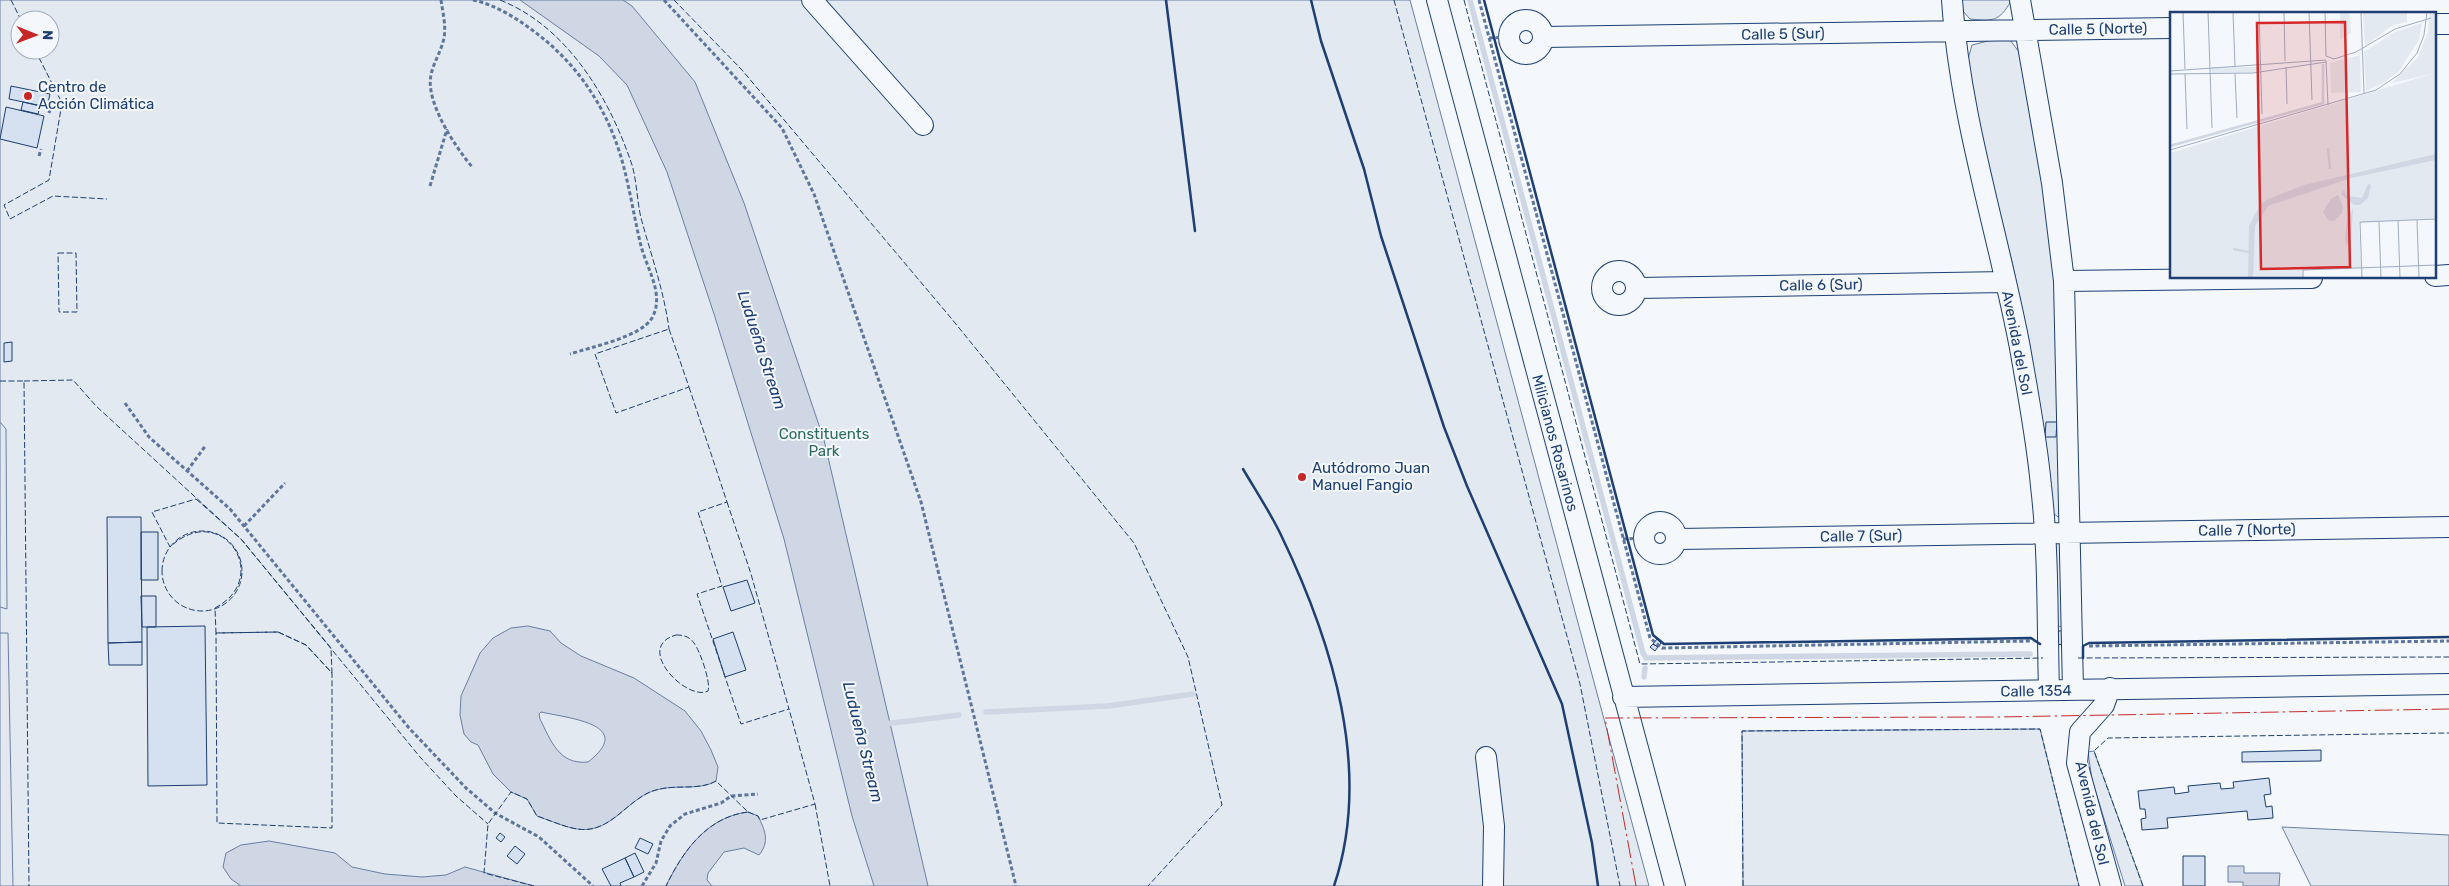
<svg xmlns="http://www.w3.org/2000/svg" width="2449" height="886" font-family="Rubik,sans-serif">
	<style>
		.green { fill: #e3e9f0; stroke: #687fa3; fill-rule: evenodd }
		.parking { fill: #e3e8f0; stroke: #687fa3 }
		.water { fill: #cfd7e4; stroke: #687fa3; fill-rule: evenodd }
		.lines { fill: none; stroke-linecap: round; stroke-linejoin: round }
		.stream { stroke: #cfd7e4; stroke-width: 5.5 }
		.building { fill: #d5e0f0; stroke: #1d3f73 }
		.minor-casing { stroke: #1d3f73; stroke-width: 22 }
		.path { stroke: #5e769c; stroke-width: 3; stroke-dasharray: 4 2.5; stroke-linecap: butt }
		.minor { stroke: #f4f7fb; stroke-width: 20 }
		.fence { stroke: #1d3f73; stroke-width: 1; stroke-dasharray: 6 2.5; stroke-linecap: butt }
		.wall { stroke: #1d3f73; stroke-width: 2.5 }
		.power { stroke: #c62828; stroke-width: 1; stroke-dasharray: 18 4 2.5 4; stroke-linecap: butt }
		.poi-dot { fill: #c62828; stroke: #f4f7fb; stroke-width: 2 }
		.labels { text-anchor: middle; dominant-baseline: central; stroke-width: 4; stroke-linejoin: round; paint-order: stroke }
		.street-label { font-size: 15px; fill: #1d3f73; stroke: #f4f7fb }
		.poi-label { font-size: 15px; fill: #1d3f73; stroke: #f4f7fb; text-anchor: start }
		.park-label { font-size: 15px; fill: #2c6c60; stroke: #f4f7fb }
		.water-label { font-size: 16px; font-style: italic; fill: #1d3f73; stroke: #f4f7fb }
		.inset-river { fill: none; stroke: #cfd7e4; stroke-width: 2.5 }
		.inset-road { fill: none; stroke: #9eadc5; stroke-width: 1 }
		.view { fill: #d62828; fill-opacity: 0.15; stroke: #d62828; stroke-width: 2.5 }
		.inset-edge { fill: none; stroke: #1d3f73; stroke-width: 2.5 }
	</style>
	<rect width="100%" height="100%" fill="#f4f7fb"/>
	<path class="green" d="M0 0H1410L1649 886H0ZM20 20H50V50H20Z
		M1960 0H2011V1C1999 22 1993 21 1970 19L1962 10Z
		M2000 38 2010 40 2019 52C2032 121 2047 189 2053 258 2060 343 2060 428 2062 512L2058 517 2052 512 2029 340 2012 262 1985 158 1968 59 1972 45Z
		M2063 540 2065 623 2060 627 2055 623 2053 543Z
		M2040 729 2079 886H1743L1742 731Z
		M2094 751 2143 886H2125L2092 780 2088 752Z
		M2282 827 2449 835V886H2311Z"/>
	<path class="parking" d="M0 422 6 429 7 609 0 607Z
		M0 633H8L13 886H0Z"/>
	<path class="water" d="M520 0H623L632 6 695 82 744 203 824 440 928 886H874L852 816 784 539 714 314 667 172 627 85 599 56Z
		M528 626 550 631 561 643 581 656 634 678 685 711 701 731 711 750 718 767 716 781C699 791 676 784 656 790 644 793 634 802 624 810 590 840 576 830 537 816L527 799 511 792 493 774 478 745 471 742 464 734 460 715 461 696 480 653 493 638 511 628ZM541 712C567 718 637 724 588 762 559 765 551 741 540 719L539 714Z
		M748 812 758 816C765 830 770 842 759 855L744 848 724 852 708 873 707 880 712 886H666C683 851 707 817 748 812Z
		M269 841 335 853 352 867 385 874 422 877 446 875 465 867 534 886H241L231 879 223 867 226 853 241 845Z
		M2228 866H2244V873H2280L2279 886H2243V882H2228Z"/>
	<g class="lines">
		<path class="stream" d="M1470 0 1643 653 1646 658 2030 654
			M1644 677 1645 668
			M986 712 1108 706 1193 694
			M884 724 959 715"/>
	</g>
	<path class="building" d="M11 86 50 94 47 107 9 99Z
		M23 102 40 106 38 114 21 110Z
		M6 107 44 116 37 148 0 139Z
		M12 342V361L4 362V343Z
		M2046 422H2057L2056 437H2045Z
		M107 517H141L142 642 108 643Z
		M141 532H158V580H141Z
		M747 580 755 603 731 611 723 587Z
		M141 596H156V627H142Z
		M205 626 207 785 148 786 147 627Z
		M2057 631H2064V645L2057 644Z
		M733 632 746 670 725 677 713 639Z
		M1657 639 1661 643 1658 647 1653 644Z
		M142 642V665H109L108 643Z
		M1653 644 1658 647 1655 651 1650 647Z
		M2321 750V761L2242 762V752Z
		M2269 778 2271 794 2264 795 2266 807 2272 806 2273 818 2248 820 2247 811 2167 818 2168 828 2142 830 2141 819 2146 818 2145 809H2140L2138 791 2174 787 2175 794 2189 792 2188 786 2220 783 2221 789 2234 788 2233 782Z
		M500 833 505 837 501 842 496 838Z
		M640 838 653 844 648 854 635 848Z
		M515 846 525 854 517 864 507 856Z
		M635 853 644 872 634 877 625 858Z
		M2183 856H2205V886H2183Z
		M625 858 634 877 620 883 621 886H611L602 869Z"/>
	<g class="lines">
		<defs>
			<path id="minor" d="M812 0 923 125
				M1437 0 1675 886
				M1952 0C1960 119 1998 232 2020 348 2028 394 2037 441 2041 486 2049 554 2047 623 2049 690
				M2020 0 2052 183 2064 281 2073 690
				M1509 37a17 17 0 1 1 34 0a17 17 0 1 1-34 0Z
				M2435 24H2449
				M1543 37 2172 28
				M1602 288a17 17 0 1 1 34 0a17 17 0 1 1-34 0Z
				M2435 276 2449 275
				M2064 281 2312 278
				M1637 288 2005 282
				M1644 538a16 16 0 1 1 32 0a16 16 0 1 1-32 0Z
				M1677 539 2449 527
				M2110 688 2104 705 2080 732 2077 763 2111 886
				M1623 697 2449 684
				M1486 757 1494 826 1493 886"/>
		</defs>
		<use href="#minor" class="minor-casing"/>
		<path class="path" d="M441 0C443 14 447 29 443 42 440 53 433 64 431 75 425 102 456 148 473 168
			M473 0C497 5 521 21 540 36 583 70 612 117 625 172 631 196 635 221 641 246 647 269 665 295 652 318 641 337 591 347 570 354
			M664 0 782 128 814 194 921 502 1016 886
			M1479 0 1650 638 1662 648 2030 641
			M1489 38 1509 37
			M49 113 51 106
			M39 156 41 149
			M430 186 447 129
			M125 403 149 437 230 509 409 728 466 788 495 813 539 837 593 886
			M187 471 206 445
			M244 526 285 483
			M1623 539 1644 538
			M2089 646 2449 641
			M642 886 656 863 661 841 670 826 685 814 721 803 731 796 758 794"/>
		<use href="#minor" class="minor"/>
		<path class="fence" d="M11 0 21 20
			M500 0C568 27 610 99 632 165 637 182 637 201 641 218 651 255 664 291 669 329
			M674 0 742 70 951 318 1134 543 1188 657 1222 805 1148 886
			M1394 0 1580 684 1620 886
			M1464 0 1640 664 2043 658
			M35 50 62 103 49 180 4 205 10 219 53 196 107 199
			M58 253H76L77 312H59Z
			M669 329 689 387 616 413 595 354Z
			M0 381H24L29 886
			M24 381 73 380 96 406 241 539 420 757 456 796 488 824
			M689 387 727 502
			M196 499 241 539 331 648 332 673 306 645 278 632 216 633 215 608C274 577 221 499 170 547L152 512Z
			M727 502 751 574 789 709 741 724 697 594 722 586 698 512Z
			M162 571a40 40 0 1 1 80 0a40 40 0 1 1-80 0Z
			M278 632 306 645 332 673V828L217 823 216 633Z
			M676 635C683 635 689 636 694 643 700 651 711 682 708 691 687 702 633 647 676 635Z
			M2078 658 2449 657
			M815 804 830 886
			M748 812 758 816 760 820 815 804 789 709
			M534 886 484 873 488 824 511 792 527 799 537 816C576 830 590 840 624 810 634 802 644 793 656 790 676 784 699 791 716 781L748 812C707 817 683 851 666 886
			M1743 886 1742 731 2040 729 2079 886
			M2143 886 2094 751 2108 738 2449 733"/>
		<path class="wall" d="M1166 0 1195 231
			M1311 0 1321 41 1364 169 1381 236 1444 427 1467 486 1562 704 1592 843 1598 886
			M1484 0 1653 635 1664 644 2031 638 2040 644
			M1243 469C1256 491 1270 512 1281 535 1332 641 1373 770 1334 886
			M2083 658V646L2089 643 2449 637"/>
		<path class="power" d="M1636 886 1605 718 1998 717 2449 709"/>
	</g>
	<g class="poi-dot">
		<circle cx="28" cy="96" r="5"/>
		<circle cx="1302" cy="477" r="5"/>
	</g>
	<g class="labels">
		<g class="street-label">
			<text transform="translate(2098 29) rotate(-1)">Calle 5 (Norte)</text>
			<text transform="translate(1783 34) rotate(-1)">Calle 5 (Sur)</text>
			<text transform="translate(1821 285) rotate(-1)">Calle 6 (Sur)</text>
			<text transform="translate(2017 343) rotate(79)">Avenida del Sol</text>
			<text transform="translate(1555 443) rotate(75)">Milicianos Rosarinos</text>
			<text transform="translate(2247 530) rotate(-1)">Calle 7 (Norte)</text>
			<text transform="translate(1861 536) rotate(-1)">Calle 7 (Sur)</text>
			<text transform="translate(2036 691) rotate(-1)">Calle 1354</text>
			<text transform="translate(2092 813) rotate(77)">Avenida del Sol</text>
		</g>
		<g class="poi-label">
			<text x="38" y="87">Centro de<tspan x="38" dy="17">Acción Climática</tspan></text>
			<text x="1312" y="468">Autódromo Juan<tspan x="1312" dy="17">Manuel Fangio</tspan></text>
		</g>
		<g class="park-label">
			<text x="824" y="434">Constituents<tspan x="824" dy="17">Park</tspan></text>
		</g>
		<g class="water-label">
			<text transform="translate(762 350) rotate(72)">Ludueña Stream</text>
			<text transform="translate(863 742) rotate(76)">Ludueña Stream</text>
		</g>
	</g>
	<g transform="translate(2170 12)">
		<rect width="266" height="266" fill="#f4f7fb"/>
		<path d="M179 0 181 21 170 27V0ZM237 0V10L223 13 195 34 193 1ZM260 0H266V207L189 211 191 256 134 258 133 266H0V141L262 62 222 71 248 45 258 20ZM252 11 249 28 229 59 215 70 196 79 194 40 225 20ZM190 43 191 80 161 81 160 51ZM41 55H87L90 57 88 60 42 61Z" fill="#e3e9f0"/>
		<path d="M266 142V148L181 166 98 194 85 214 83 266H78L79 214 90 193 98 187 134 173ZM198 172 201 173 198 186 190 193H184L171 182 174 178 177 184 192 186ZM168 183 173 195 172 201 164 209 158 208 153 200 161 187ZM183 196 181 228 177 233 175 228 177 208Z" fill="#cfd7e4"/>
		<path class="inset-river" d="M0 134 153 91V52M158 136 160 157M63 237 79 240"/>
		<path class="inset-road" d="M13 0 15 57M38 0 42 116M63 0 65 55M89 0 92 102M114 0 115 49M139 0 142 88M155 0 156 44M191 0 194 81M156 44 164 47 186 40 225 17 261 6M156 49 158 93M116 55 117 92M0 59 156 48M0 62 83 61 156 50M15 62 17 117M65 62 67 106M0 138 206 78 230 62 247 41 254 23 257 0M228 208 230 266M247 208 249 266M209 209 211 266M133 266V258L267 253M192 266 190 210 267 207"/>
		<path class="view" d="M175 10 180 255 91 257 87 11Z"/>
		<rect width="266" height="266" class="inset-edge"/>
	</g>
	<g transform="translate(35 35) rotate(91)"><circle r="24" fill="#f4f7fb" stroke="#9eadc5"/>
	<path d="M0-4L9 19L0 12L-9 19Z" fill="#c62828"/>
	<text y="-8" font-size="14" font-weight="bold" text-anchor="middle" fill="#1d3f73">N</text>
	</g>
</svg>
